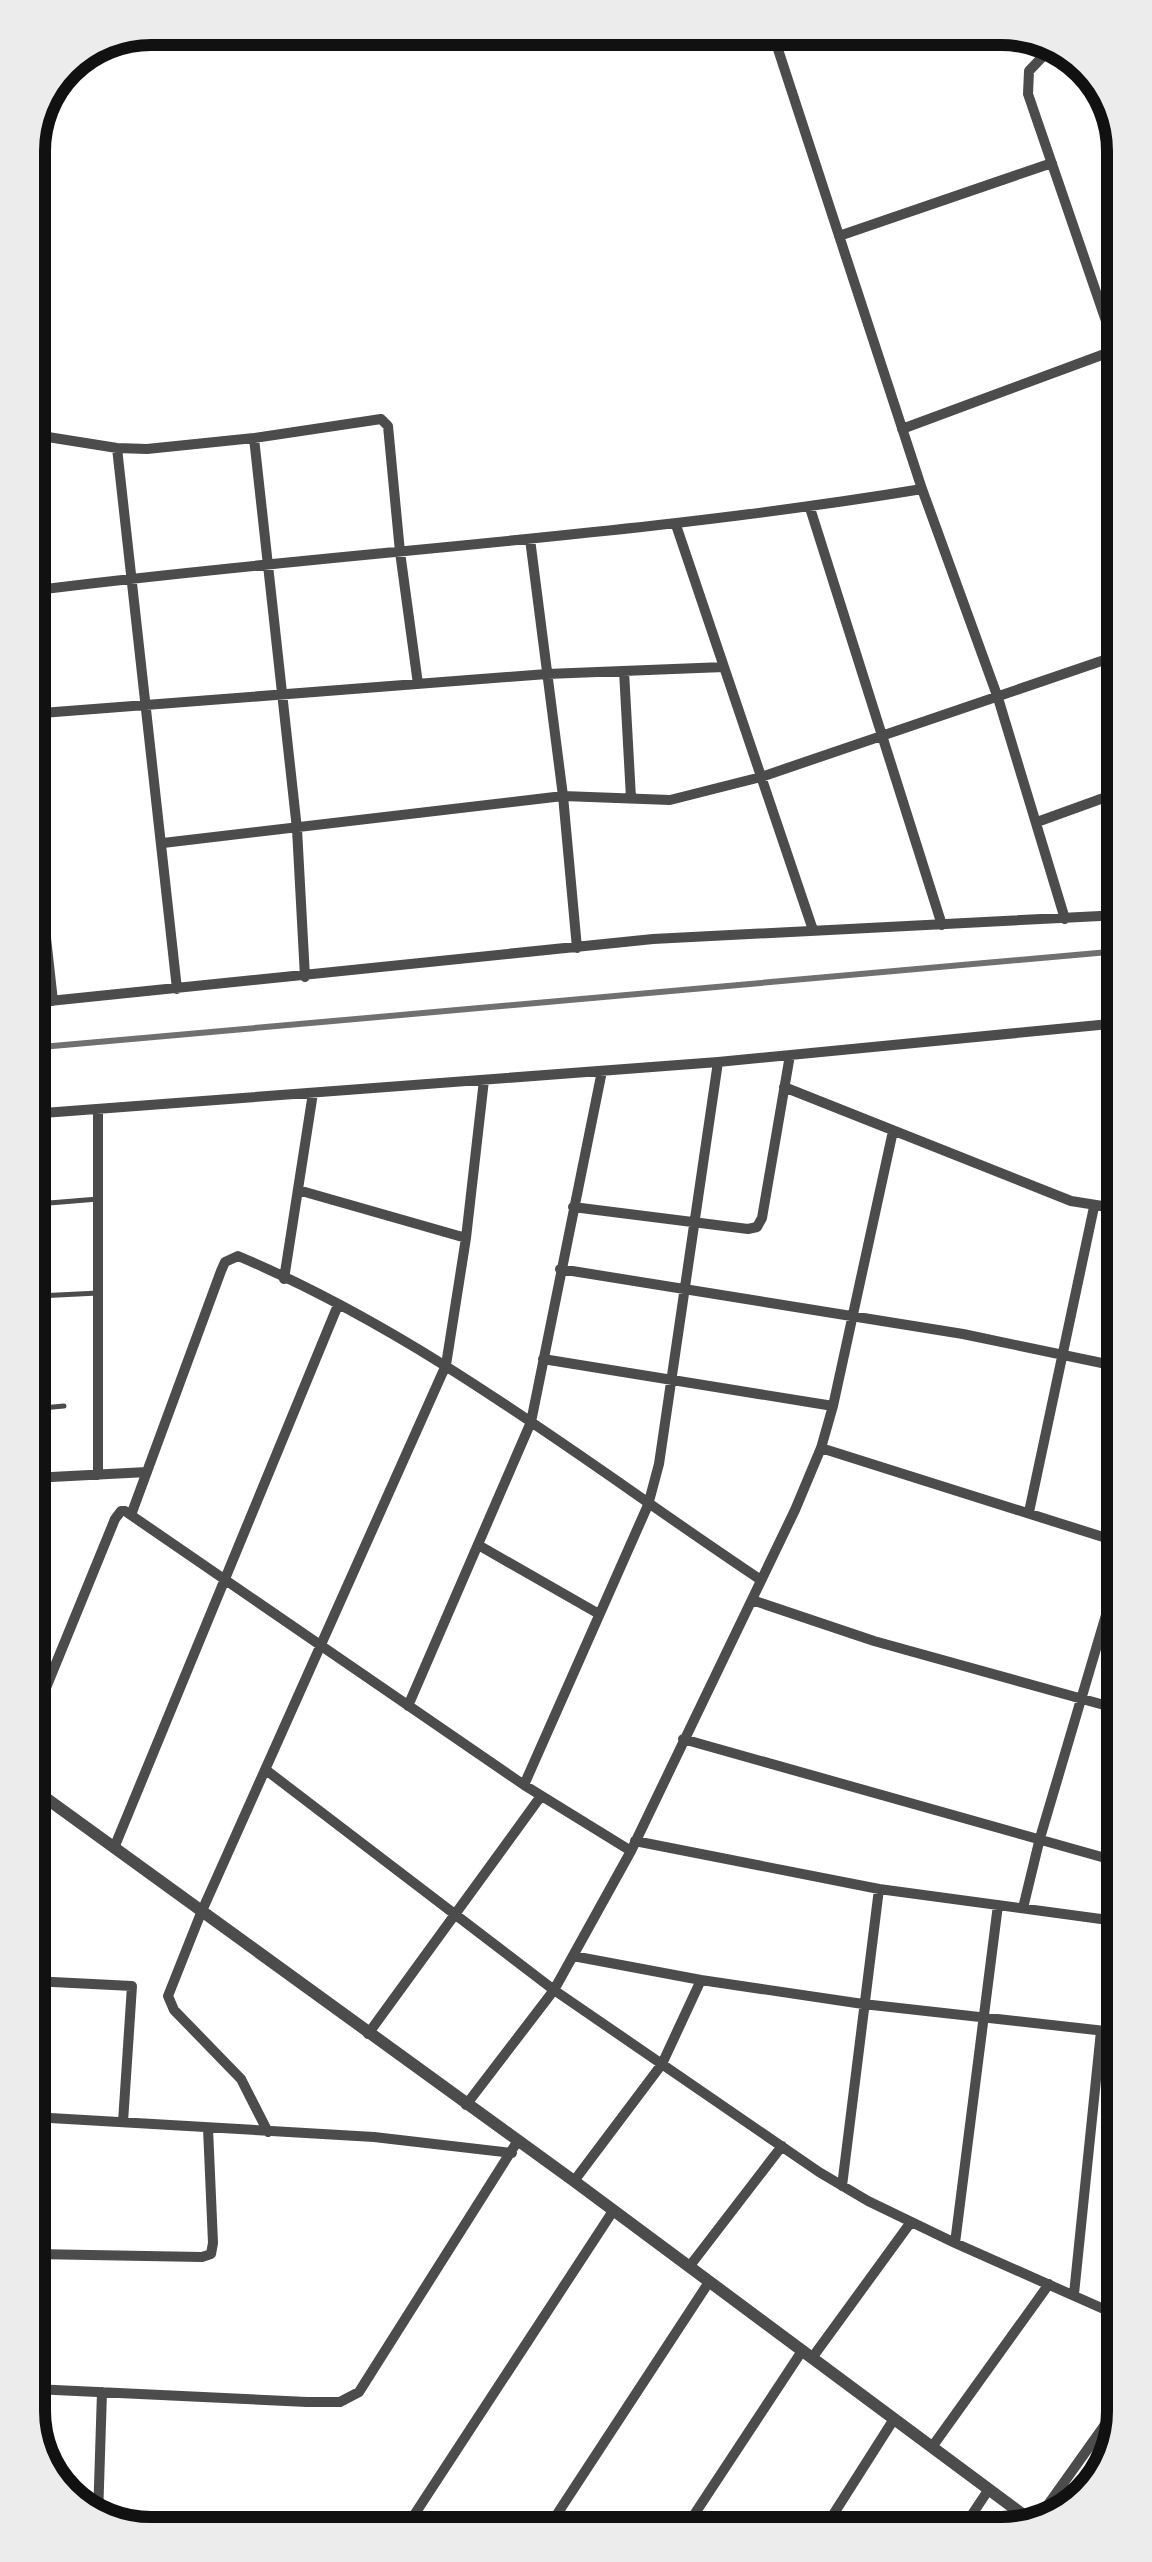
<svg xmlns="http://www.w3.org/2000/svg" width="1152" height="2562" font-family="'Titillium Web',sans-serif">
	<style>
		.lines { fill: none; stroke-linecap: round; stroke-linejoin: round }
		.service { stroke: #4c4c4c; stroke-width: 5 }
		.minor { stroke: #4c4c4c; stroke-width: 10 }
		.tertiary { stroke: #4c4c4c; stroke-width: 12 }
		.rail { stroke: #707070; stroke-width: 6 }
		.rim { fill: none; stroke: #111; stroke-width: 12 }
	</style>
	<rect width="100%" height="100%" fill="#fff"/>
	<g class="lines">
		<path class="service" d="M37 1204 98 1199
			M38 1296 98 1293
			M31 1409 64 1406"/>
		<path class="minor" d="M771 28 922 489 998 698 1065 919
			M1061 47 1046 53 1029 71 1028 94 1118 356
			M839 236 1052 163
			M902 429 1118 349
			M29 434 117 448 147 449 254 438 381 419 388 426 400 552 418 684
			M254 438 297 829 305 977
			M117 448 177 989
			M810 508 942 925
			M676 525 813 930
			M530 539 563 796 577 948
			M29 591C326 553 626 538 922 489
			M624 671 631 798
			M29 714 547 674 724 667
			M30 794 53 1001
			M1037 822 1120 792
			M163 843 563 796 670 800 761 777 1119 655
			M30 1003 653 939 1120 915
			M784 1087 1071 1201 1121 1209
			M30 1114 718 1062 1120 1023
			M298 1190 466 1238
			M573 1207 748 1229 757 1227 762 1218 790 1055
			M560 1269 963 1334 1121 1367
			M284 1279 313 1093
			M543 1359 833 1406
			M821 1448 1122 1543
			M98 1475V1109
			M32 1478 147 1472
			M1029 1512 1094 1207
			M131 1515 221 1271 225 1262 238 1256C428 1336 591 1467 761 1580
			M480 1546 599 1614
			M752 1600 874 1641 1122 1710
			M408 1706 531 1422 602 1071
			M32 1722 115 1519 121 1511H125L524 1785 631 1851
			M683 1739 1123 1863
			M266 1770 554 1990 819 2172 868 2201 955 2243 1124 2318
			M524 1785 648 1505 659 1464 718 1062
			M635 1841 879 1889 1123 1922
			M114 1848 338 1305
			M1023 1908 1040 1838 1122 1561
			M573 1956 701 1980 863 2004 1123 2033
			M33 1981 132 1986 123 2122
			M368 2034 541 1796
			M466 2105 554 1990 631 1851 795 1510 821 1448 833 1406 893 1131
			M33 2117 374 2137 512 2153
			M268 2132 241 2079 174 2010 168 1996 201 1913 446 1365 466 1238 484 1080
			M574 2181 662 2064 701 1980
			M842 2186 879 1889
			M955 2243 998 1905
			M34 2254 202 2257 211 2254 213 2243 208 2128
			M689 2267 782 2146
			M1074 2294 1101 2031
			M812 2358 911 2222
			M34 2389 307 2402H340L359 2392 517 2142
			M932 2447 1049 2284
			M98 2517 102 2392
			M1035 2523 1124 2398
			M963 2528 989 2489
			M824 2529 894 2419
			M684 2530 802 2351
			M546 2531 709 2282
			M403 2532 613 2211"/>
		<path class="tertiary" d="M32 1788 574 2181 1041 2528"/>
		<path class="rail" d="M30 1048 1120 951"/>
	</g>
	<path d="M0 0H1152V2562H0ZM151 45H1001A106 106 0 0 1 1107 151V2411A106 106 0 0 1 1001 2517H151A106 106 0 0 1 45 2411V151A106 106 0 0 1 151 45Z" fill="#ececec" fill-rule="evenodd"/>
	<path class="rim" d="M151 45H1001A106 106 0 0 1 1107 151V2411A106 106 0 0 1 1001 2517H151A106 106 0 0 1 45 2411V151A106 106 0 0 1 151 45Z"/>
</svg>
